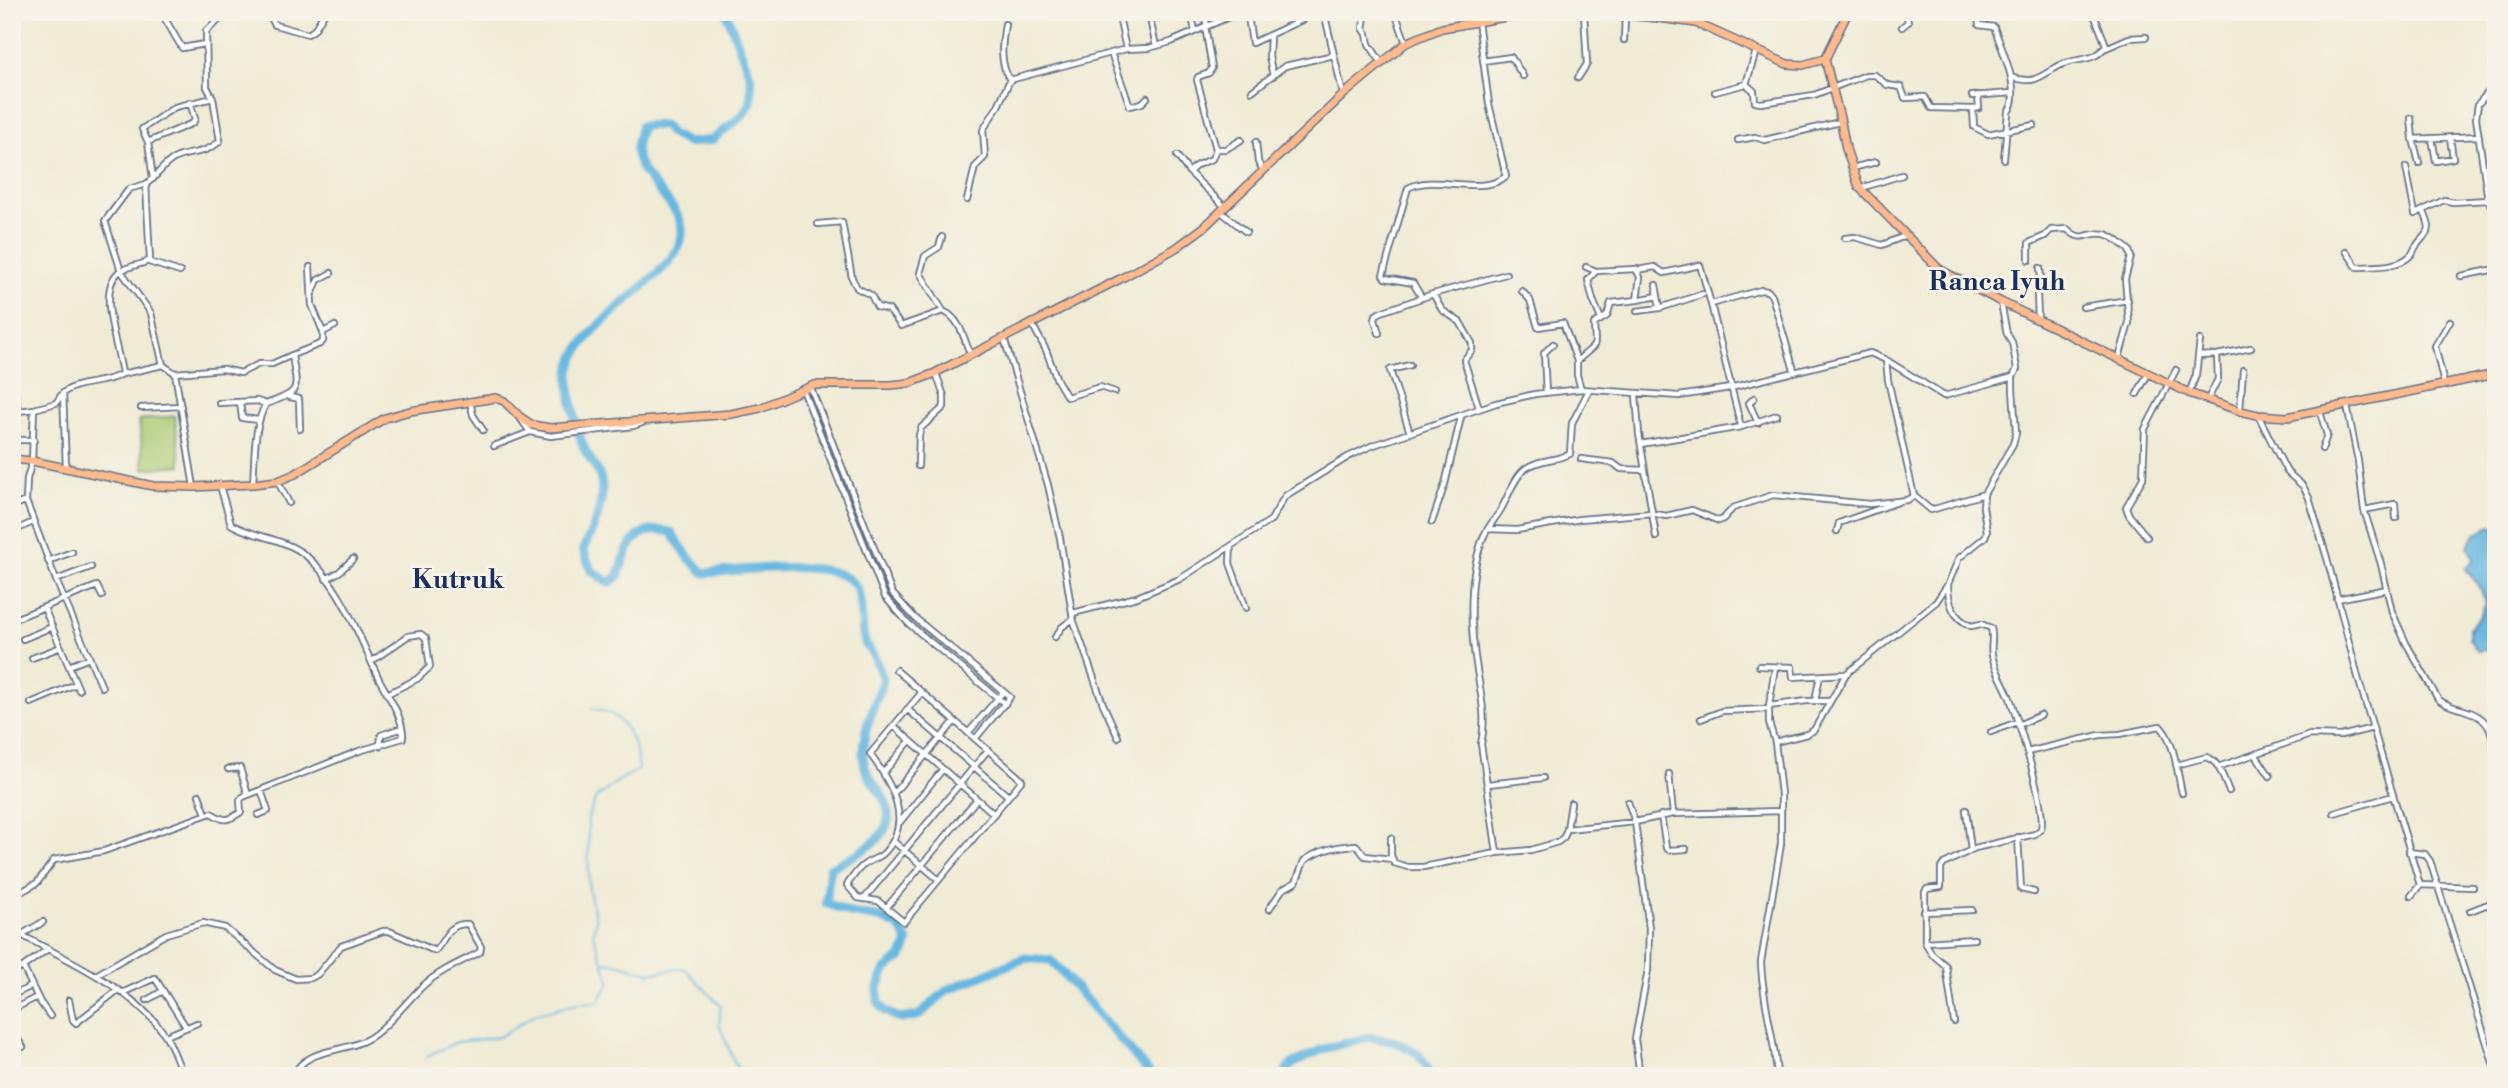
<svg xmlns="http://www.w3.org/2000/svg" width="2508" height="1088" font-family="'Libre Bodoni',serif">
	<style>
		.green { fill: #a9c971; stroke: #627c68; stroke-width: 2 }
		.water { fill: #66b7e1; stroke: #4073a0; stroke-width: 2 }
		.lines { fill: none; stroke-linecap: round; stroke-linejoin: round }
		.stream { stroke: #66b7e1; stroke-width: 2 }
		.river { stroke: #66b7e1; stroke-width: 9 }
		.minor-casing { stroke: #667188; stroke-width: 8 }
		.primary-casing { stroke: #667188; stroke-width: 10 }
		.minor { stroke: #fff; stroke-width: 4.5 }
		.primary { stroke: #fcba8e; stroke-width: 7 }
		.labels { text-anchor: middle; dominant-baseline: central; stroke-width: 6; stroke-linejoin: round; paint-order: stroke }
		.quarter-label { font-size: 26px; font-weight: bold; fill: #1b2f5e; stroke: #f7f3e8 }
	</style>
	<rect width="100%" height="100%" fill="#f7f3e8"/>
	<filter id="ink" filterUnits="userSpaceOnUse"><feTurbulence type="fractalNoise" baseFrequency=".0143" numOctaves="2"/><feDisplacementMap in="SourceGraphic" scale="14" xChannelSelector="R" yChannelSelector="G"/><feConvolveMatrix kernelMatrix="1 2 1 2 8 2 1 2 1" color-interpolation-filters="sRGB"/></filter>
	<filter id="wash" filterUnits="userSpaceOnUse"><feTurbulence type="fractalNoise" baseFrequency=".00686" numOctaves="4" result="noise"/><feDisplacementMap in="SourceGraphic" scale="28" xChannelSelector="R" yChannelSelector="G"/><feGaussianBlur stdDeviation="1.57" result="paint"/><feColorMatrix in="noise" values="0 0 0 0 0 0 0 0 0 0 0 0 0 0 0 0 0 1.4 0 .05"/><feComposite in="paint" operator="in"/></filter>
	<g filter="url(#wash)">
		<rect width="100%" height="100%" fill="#f0ebd5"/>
		<path class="green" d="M175 416 181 465 144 469 139 420Z"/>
		<path class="water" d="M2492 526 2496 529V649L2478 651 2469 639V628L2480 616 2486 604 2479 585 2465 569 2474 559 2468 547 2476 533Z"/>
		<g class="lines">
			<path class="stream" d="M605 962 621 964 648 973 684 968 721 1006 719 1024 736 1066 750 1076
				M425 1057 457 1042 499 1037 535 1014 578 1003 598 1002 610 982 593 934 596 920 589 891 588 817 596 798 621 779 638 770C639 752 629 726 613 715 607 712 598 710 591 708"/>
			<path class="river" d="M726 12 751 78V103L742 116 712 140 688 143 671 134 663 125 641 126C639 134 635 143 636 152 639 182 685 206 682 234 679 276 587 314 571 367 566 384 577 434 585 450 591 463 602 472 602 488 602 510 593 530 583 549L591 570 609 583 618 577C627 548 634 523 671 532L689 558 704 573C737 572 842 554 857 589 864 606 860 625 865 642 866 647 871 651 873 655 878 663 880 672 883 680 875 707 859 735 864 763 867 780 882 790 887 806 897 839 853 856 830 868L826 903 851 913 880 918 900 927 908 942 902 957 885 970 878 988V1001L885 1011 901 1019 918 1016 947 990 1025 958 1050 960 1062 972 1152 1076
				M1282 1076 1292 1064 1323 1049 1369 1037 1396 1042 1417 1053 1428 1068V1076"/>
		</g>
	</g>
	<g filter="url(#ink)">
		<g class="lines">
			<defs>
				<path id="minor" d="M161 12 182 48 205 44
					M268 12 275 25 308 34 314 30 325 12
					M1118 12 1126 49
					M1191 12 1195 31
					M1203 12 1207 25
					M1245 12 1248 16 1252 43 1319 12
					M1324 12 1343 94
					M1366 12 1363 28 1367 34 1369 44 1381 62
					M1395 12 1406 43
					M1978 12 1979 25 1994 27C2001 48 2023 93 2008 112L2004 159
					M224 16 233 12
					M1005 24C1002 43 999 63 1010 80L1126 49 1149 48 1171 42 1240 12
					M1151 24 1156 46
					M1205 26 1212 68 1209 73 1198 77 1197 80 1216 149 1212 159 1197 165 1189 172 1224 206
					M1902 27 1908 22 1906 12
					M1270 36 1269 57 1273 76
					M1624 40 1625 16
					M2106 48 2129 38 2146 37
					M1111 53 1130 106 1142 103 1147 98
					M1483 61 1511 57 1523 76
					M1578 78 1587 64 1584 12
					M2013 78C2020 79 2028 82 2035 79 2044 76 2052 69 2061 65 2077 57 2096 63 2106 45L2093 12
					M2496 83 2478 104 2476 118 2488 200 2496 214
					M1746 84 1754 91 1755 102 1761 103 1814 95 1866 75H1875L1887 85 1901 87 1905 98 1925 97 1931 108 1973 109 1974 127 1988 134 2034 125
					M1252 91 1285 66 1334 55
					M1715 92 1746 84 1756 51
					M1972 96 2012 93
					M1973 109 1979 108 1978 95
					M2411 118 2413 139 2479 136
					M2432 138 2436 161 2453 158 2450 138
					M2413 139 2419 163
					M1738 140 1755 137 1765 140 1840 122
					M148 142 193 123 195 119 190 102
					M1256 142 1258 162 1263 170
					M1216 149H1226L1241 140
					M1177 156 1189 172
					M2406 167 2415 214 2444 200 2453 202 2488 200
					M1852 168 1876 162
					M2485 178 2496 177
					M153 179 148 142 142 129 175 107 213 98
					M146 184C157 177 162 166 172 160 187 150 202 157 220 141L213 98 207 87 206 31 224 16 223 12
					M1861 188 1902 175
					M967 200 975 167 985 157 983 130 998 106 1010 80
					M1220 211 1246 232
					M818 224 842 222 852 278 857 288 871 295 877 307 889 310 901 326 943 311C960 318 964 338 970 354
					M942 237 939 247 925 256 920 273 943 311
					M1845 238 1855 237 1882 245 1905 236
					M2346 251 2357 267C2373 266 2399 268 2411 255 2414 252 2414 248 2417 245 2429 229 2433 233 2424 212
					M2029 260V243L2045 236 2051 230 2067 229C2084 245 2087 230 2105 234 2114 236 2122 245 2129 250L2131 257 2125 279 2129 323 2119 358
					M149 262 180 272
					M310 267 312 305 323 332
					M1586 267 1596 271 1588 280 1593 300 1601 319
					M1637 270 1655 267 1664 273 1700 265 1711 304 1761 290 1768 291 1772 296 1794 370
					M2461 276 2496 269
					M1656 285 1660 308
					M1522 291 1530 300 1538 327 1563 323 1577 361V375L1581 389
					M313 292 318 280 331 273
					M1433 294 1442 310 1460 322 1472 343V350L1464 360 1479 408
					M1422 298 1413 283 1385 278 1383 275 1408 188C1436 173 1483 197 1506 176L1489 104 1478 21
					M1637 300 1658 296
					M2083 307 2128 300
					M1637 311 1660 308 1703 294
					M2038 319 2037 293 2041 279 2040 268
					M1032 324 1046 350 1057 380 1067 397 1100 387 1115 392
					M1379 333 1375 320 1376 315 1381 312 1433 294 1506 274
					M1004 338 1048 485 1060 538 1073 619 1103 704 1118 737
					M2199 356 2217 355
					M1886 360 1888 380 1914 496
					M1577 361C1599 341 1595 351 1594 324L1607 316 1611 303 1637 300 1640 277 1636 269 1596 271
					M175 373 194 487
					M122 374 163 365 175 373 223 369 241 373 259 364H272L292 355
					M13 379 18 411
					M2444 384 2435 346 2450 321
					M810 386 892 593 915 618 1010 697 975 739
					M803 390 885 597 909 624 1005 704
					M1546 393 1544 353 1553 344
					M2189 393 2196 375 2200 340
					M62 394 56 403 34 409 32 461 27 479 26 501 56 580 102 687
					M2137 394 2148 374
					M1636 395 1639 434 1656 537
					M286 396 299 399 300 429
					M1754 398 1749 403 1758 423
					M2208 399 2218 379 2217 355 2251 348
					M470 401 473 415 483 430
					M240 402 242 418 259 420
					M219 403 257 401 266 404
					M2347 406 2358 461 2364 510 2381 564 2392 612 2406 643 2438 699C2446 706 2455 707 2464 710 2500 721 2492 744 2496 775
					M141 408 181 406
					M2240 410 2243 370
					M12 412 34 409
					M2320 412 2327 435 2322 449
					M2258 415 2287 472 2303 486 2309 498 2327 558 2359 681 2420 885 2411 896
					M520 418 530 432 551 436 633 426 642 423
					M1741 427 1777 415
					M1410 433 1390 370 1410 365
					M12 440H34
					M1641 444 1741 427 1711 304
					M494 446 530 432
					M1581 459 1613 463 1621 469 1645 470
					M918 466 919 435 921 428 944 407V396L936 373
					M66 467 63 393C79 380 104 385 122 374 119 348 96 290 119 272 128 265 141 266 150 260L146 184 129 189 105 221 121 271 151 313 163 365
					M278 482 289 503
					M253 483C255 459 253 426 266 404 303 391 297 390 292 355L320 344 323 341V332L335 326
					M12 506 26 501
					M2364 510 2395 504 2396 518
					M1432 522 1445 484 1461 417
					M1488 529 1517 530 1580 519 1652 513 1666 516 1692 510 1719 521 1723 519 1733 508 1773 495 1870 504 1907 500 1914 496 1931 510 1984 494
					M16 530 33 522
					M1837 531 1839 523 1898 502
					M2147 537 2129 515 2126 507 2143 478 2145 429 2176 370
					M1231 546 1230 563 1246 608
					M48 561 72 552
					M326 579 339 572 353 559
					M56 580 91 567
					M1948 584C1948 603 1953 618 1971 626L1981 624 1991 628C1994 638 1990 646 1992 655 1995 671 2006 686 2011 701 2019 724 2047 809 2041 829L2035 834 1975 848 1944 864 1941 868V887L1927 889 1925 892V942L1932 954 1946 966 1954 1022
					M2337 599 2387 589
					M44 608 79 690
					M1073 613 1137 597 1180 579 1271 520 1285 496 1348 457 1371 446 1496 403 1535 394 1581 389 1679 396 1730 388 1870 353 1886 360 1944 396 2013 377
					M12 620 97 586 102 596
					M1055 637 1062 627 1073 619
					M23 639 52 627
					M32 658 61 647
					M372 661 408 636 421 634 426 638 430 667 417 679 387 694
					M69 666 89 658
					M1759 666 1792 667 1793 677 1845 674
					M896 670C938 706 980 743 1022 780L904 922 878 901 858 898 847 885C852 878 858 868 865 864 872 859 878 859 884 853 914 822 892 784 870 754L922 692
					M1815 701 1820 676
					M31 703 76 684
					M1769 706 1775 667
					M907 709 1008 796
					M1769 709V723L1775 742 1781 794V844L1761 962C1762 1000 1775 1038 1777 1076
					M1701 719 1722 711 1769 709V706L1807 701H1829
					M2018 725 2041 715
					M894 726 994 814
					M1991 732 2017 722
					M968 733 1003 692
					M1775 742 1807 734 1814 730 1846 674 1936 602 1948 584 1959 558 1985 537 1987 532 1983 507 1984 494 2013 444 2016 433 2013 389V377L2017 369 2012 342 2007 334 2001 303
					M380 746 381 735 402 728
					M2027 752 2100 735 2120 734 2160 726C2175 741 2177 773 2182 793
					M2255 754 2270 776
					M2176 765 2207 757C2220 762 2223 779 2229 791
					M2218 767 2310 735 2341 736 2373 728
					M228 769 240 768 248 795
					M884 772 910 741
					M1669 774 1673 814
					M1488 784 1543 778
					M893 794 955 721
					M199 795 206 814
					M1628 802 1635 822 1649 928 1648 970 1635 1039 1640 1076
					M1571 803 1567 829 1635 822 1673 814 1781 811
					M1966 810 1971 850
					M2334 813 2393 796
					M258 815 268 811 261 790
					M1661 815 1666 848 1669 850 1686 849
					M900 822 943 769
					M2018 837 2021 889 2034 892
					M1391 838V855L1394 863 1408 867H1423L1497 853 1531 850 1558 842 1564 837 1567 829
					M893 841 939 880
					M2409 852 2425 854 2430 861 2496 1072
					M1497 853 1481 744C1487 718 1481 696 1477 670 1470 628 1468 578 1483 538 1487 528 1495 519 1500 511 1508 498 1513 479 1525 469 1538 459 1555 461 1570 454L1572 423 1589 390
					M2420 885 2473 887
					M12 897 37 883 54 860 104 851 211 813C224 821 227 822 241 812L240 800 243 797 359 751 403 738C404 718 388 696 379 679 359 637 340 580 301 552 279 537 252 537 231 524L220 486
					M864 899 988 750
					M886 908 977 799
					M1269 909 1282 890 1296 882 1304 861C1318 850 1338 846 1356 845L1365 856 1392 859
					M2470 911 2496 901
					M1924 912 1972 910
					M12 930C61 957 129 985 163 1032 172 1044 177 1061 183 1076
					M21 935 43 922
					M1925 942 1974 939
					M48 949 23 967 40 1002 50 1016
					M12 972 23 967
					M96 975 166 934 203 923 225 928 275 970 296 979 311 978 318 974 341 946 383 931H389L435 951C445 941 447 923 468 924L481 947 480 952C461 962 441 970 425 984 406 1001 392 1023 371 1037 343 1055 309 1045 292 1076
					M122 993 155 978 186 1027
					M15 994 32 986
					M69 1000 73 1020 76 1023 118 990
					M147 1000 163 991
					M12 1010 37 997
					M12 1031 23 1047
					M166 1036 197 1023"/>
				<path id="primary" d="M1591 12 1659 18 1696 23 1787 64 1803 65 1825 59
					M1825 59 1841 122 1846 149 1859 187 1939 269 2001 302 2189 393 2240 411 2258 415 2287 417 2496 374
					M1825 59 1848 12
					M12 459 32 461 153 486 194 487 253 484 278 481 295 474 385 418 410 411 496 398 504 401 520 417 532 425 550 428 731 414 760 408 814 385H891L910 383 933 374 1120 279 1176 248 1203 228 1343 95 1406 43 1442 28 1535 12"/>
			</defs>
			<use href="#minor" class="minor-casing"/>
			<use href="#primary" class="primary-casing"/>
			<use href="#minor" class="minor"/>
			<use href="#primary" class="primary"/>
		</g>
	</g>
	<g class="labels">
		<g class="quarter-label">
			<text x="1997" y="282">Ranca Iyuh</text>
			<text x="458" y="580">Kutruk</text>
		</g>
	</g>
	<rect width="2508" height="1088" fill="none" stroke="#f7f3e8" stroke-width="42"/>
</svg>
